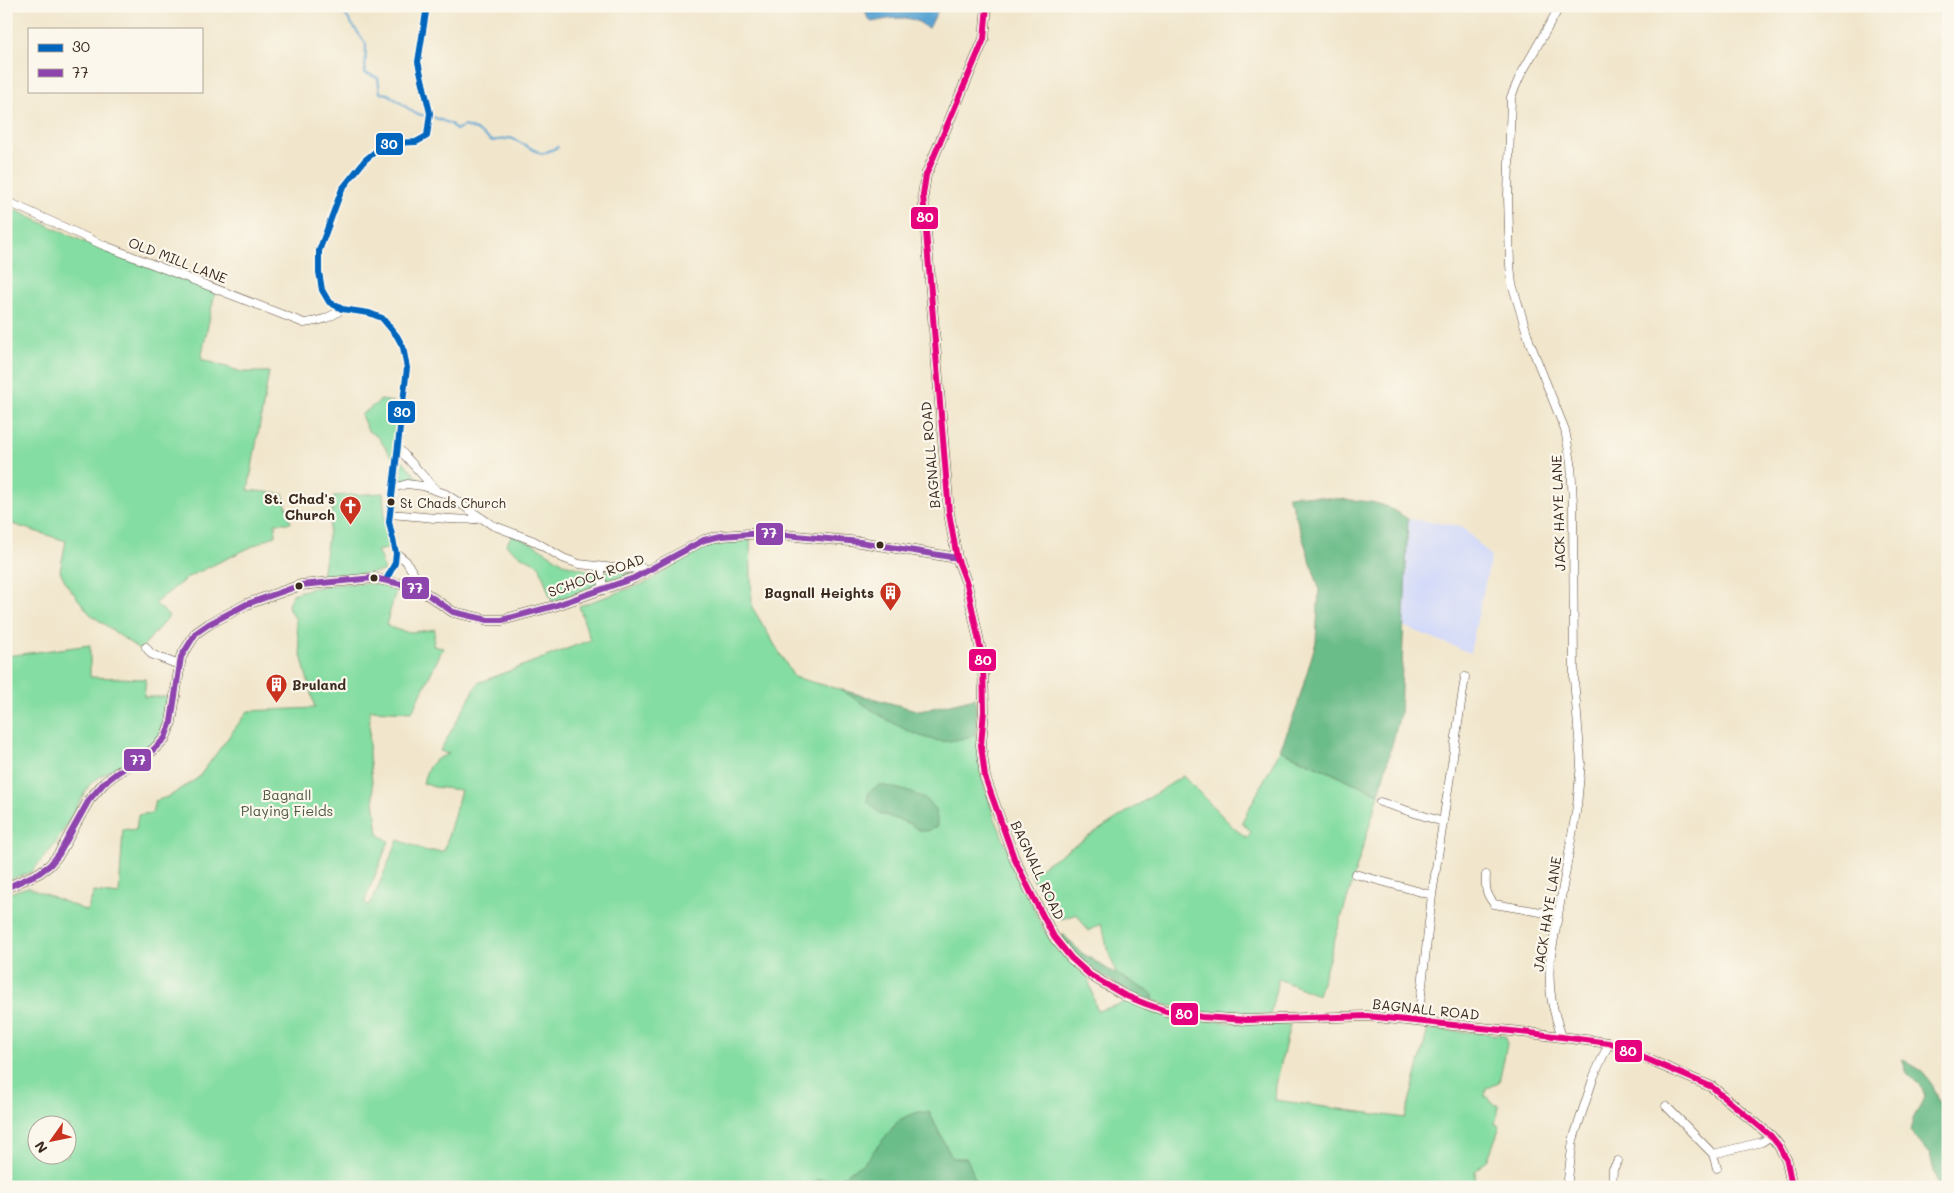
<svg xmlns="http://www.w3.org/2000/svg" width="1954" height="1193" font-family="Mali,sans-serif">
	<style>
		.built { fill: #d2d9f9 }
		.green { fill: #84dda2; stroke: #608460; fill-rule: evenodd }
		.forest { fill: #6bbc88; stroke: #537353 }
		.water { fill: #5ca5d3; stroke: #4c6878 }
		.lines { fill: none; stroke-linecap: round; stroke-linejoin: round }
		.stream { stroke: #5ca5d3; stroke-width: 2 }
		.minor-casing { stroke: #564638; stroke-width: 9 }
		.tertiary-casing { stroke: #564638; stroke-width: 11 }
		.minor { stroke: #fff; stroke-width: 8 }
		.tertiary { stroke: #fff; stroke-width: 9 }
		.bus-1-casing { stroke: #fbf7ec; stroke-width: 10 }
		.bus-2-casing { stroke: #fbf7ec; stroke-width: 10 }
		.bus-3-casing { stroke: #fbf7ec; stroke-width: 10 }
		.bus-1 { stroke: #0065bd; stroke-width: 6 }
		.bus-2 { stroke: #8e44ad; stroke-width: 6 }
		.bus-3 { stroke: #e5007d; stroke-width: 6 }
		.bus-dot { fill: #3b2a1e; stroke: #fbf7ec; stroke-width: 2 }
		.labels { text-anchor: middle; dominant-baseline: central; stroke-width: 4.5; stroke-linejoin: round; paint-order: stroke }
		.bus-label { font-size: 13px; fill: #3b2a1e; stroke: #fbf7ec; text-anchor: start }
		.street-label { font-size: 14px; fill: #3b2a1e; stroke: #fbf7ec }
		.poi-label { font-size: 14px; font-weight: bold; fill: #3b2a1e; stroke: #fbf7ec; text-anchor: end }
		.park-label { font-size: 14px; fill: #4d573f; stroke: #fbf7ec }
		.line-badge { stroke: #fbf7ec; stroke-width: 2 }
		.badge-label { font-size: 14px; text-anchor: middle; font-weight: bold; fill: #fff }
	</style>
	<rect width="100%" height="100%" fill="#fbf7ec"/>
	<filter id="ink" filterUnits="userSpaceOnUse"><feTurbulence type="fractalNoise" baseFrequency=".02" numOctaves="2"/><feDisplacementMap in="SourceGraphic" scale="10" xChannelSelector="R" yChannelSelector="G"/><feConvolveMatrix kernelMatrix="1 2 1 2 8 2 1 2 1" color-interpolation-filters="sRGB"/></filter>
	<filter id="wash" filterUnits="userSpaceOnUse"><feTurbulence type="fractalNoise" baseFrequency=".0096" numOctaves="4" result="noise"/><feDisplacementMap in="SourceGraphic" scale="20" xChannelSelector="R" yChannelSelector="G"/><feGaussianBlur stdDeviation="1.12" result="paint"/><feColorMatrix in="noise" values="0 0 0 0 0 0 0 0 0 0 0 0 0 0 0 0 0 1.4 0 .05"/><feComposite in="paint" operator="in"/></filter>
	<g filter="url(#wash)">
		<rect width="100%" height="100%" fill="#f1e6cc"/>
		<path class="built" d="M1408 519 1461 526 1491 556 1470 653 1403 626Z"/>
		<path class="green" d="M6 206 91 245 215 292 201 359 242 372H269L248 490 283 494 291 523H275L276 535 188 577 155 603 169 616 140 650 90 614 67 585 60 571 66 541 6 522Z
			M381 400 393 402V417L396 418 394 454 391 456 378 437 368 431 361 415Z
			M400 459 403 461 420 481 397 482Z
			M383 493 386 529 391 548 377 551 381 559 384 571 344 577H322L334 496Z
			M512 535 533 544 567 565 595 572 599 584V586L552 602 539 565 516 553 506 545Z
			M734 539 750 540 752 607 794 677 973 726 979 750 981 776 994 816 1018 875 1043 928 1052 942 1063 955 1088 977 1097 1011 1132 1001 1228 1023 1290 1024 1276 1085 1275 1100 1405 1118 1428 1029 1503 1035 1506 1037 1507 1044 1499 1083 1486 1088 1485 1097H1489L1492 1103 1499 1106 1495 1124 1500 1126 1488 1159 1475 1171 1476 1187H963L929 1112C890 1113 889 1141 864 1163 858 1168 848 1175 841 1178 827 1183 822 1175 808 1187H6V894L28 887 87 911 94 892 119 895 123 829 136 830 138 815 152 813 155 801 170 796 198 778 248 711 315 708 301 655 295 618 289 610 288 604 293 594C325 582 363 581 397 587L386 625C405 635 415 632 435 629L433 646 443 648 412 712 370 710 369 755 378 834 389 841 367 895 365 902 368 905 373 899 398 840 427 851H444L461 790 434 787 423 783C428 765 431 760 449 754L440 751 478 683 590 640 579 606 648 582 701 547 720 541ZM38 1126H68V1156H38Z
			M606 571 630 572 633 575 607 584 604 572Z
			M90 645V677L146 679 144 697H170L164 731 158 741 149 749 104 774 90 784 54 846 31 872 6 881V656Z
			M1280 750 1379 794 1318 995 1278 979 1270 1016C1256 1013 1241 1017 1227 1016 1202 1015 1177 1009 1153 1000V995L1116 974C1114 965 1111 959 1108 951 1105 941 1105 932 1100 924L1088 931 1077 914 1061 919 1039 890 1030 874 1183 776 1235 829 1247 838 1251 832 1242 822Z"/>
		<path class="forest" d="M1299 495 1371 502 1386 506 1408 519 1400 714 1379 794 1280 750 1296 710 1316 642 1319 588 1292 505 1287 496Z
			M841 690 920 711 975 698 977 725 975 735C964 738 952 742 940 741 907 737 869 707 841 690Z
			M879 785C896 788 932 794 936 814 937 818 937 822 937 826L928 831 919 830 910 824 879 813 867 801 869 792Z
			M1063 934 1082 953 1109 970 1150 992 1153 995V1000L1138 997 1084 964 1062 942Z
			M1902 1059 1922 1071 1933 1086 1948 1119V1187H1938L1930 1155 1910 1131 1913 1119 1925 1096 1922 1088 1907 1073Z
			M918 1112H929L952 1158H967L978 1187H808L816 1180 840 1178 864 1163 899 1120Z"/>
		<path class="water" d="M864 6H940L929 28 925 27C912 13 888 19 872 22L868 19Z"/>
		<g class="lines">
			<path class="stream" d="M339 6 366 44 365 73 378 78 380 93 388 94 416 114 428 116
				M1938 6 1943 34 1948 43
				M433 117 451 124 456 130 464 126 476 130 492 141 511 138 542 154 558 147"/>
		</g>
	</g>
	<g filter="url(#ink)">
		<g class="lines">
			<defs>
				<path id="minor" d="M1560 6 1520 76 1511 97 1508 196 1510 265 1512 284 1530 343 1565 430 1571 462 1573 504 1574 679 1581 763 1577 806 1550 961C1548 992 1552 1007 1562 1037
					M6 201 103 245 304 323C319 321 329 319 342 309
					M398 448 435 489
					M393 488 407 484 423 486 446 494 492 525 534 541 563 558 579 564 623 569 643 568 649 571
					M390 514C410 515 467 523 482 518
					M396 553 406 561 423 589 424 592
					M599 567 604 590
					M386 580 395 563 396 553 389 522 407 368 403 347 397 336 382 318 369 313 342 309 329 302 322 290 319 272V251L342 189 365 160 381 147 391 143 416 142 427 136 430 113 418 62 427 6
					M146 647 151 654 179 665
					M1380 802 1443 822
					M1355 874 1432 895
					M1486 875C1485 888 1486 894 1494 904L1558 915
					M1418 1022 1432 895 1465 677
					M1666 1106 1713 1154 1717 1168
					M1713 1154 1762 1142 1771 1136
					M1567 1187 1573 1140 1594 1076 1609 1043
					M1612 1187 1613 1169 1618 1161"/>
				<path id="tertiary" d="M987 6 984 39 926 175 923 195 949 513 957 558 967 584 983 661 984 711 981 745 985 777 1014 858 1034 899 1054 937 1071 958 1090 975 1124 995 1146 1004 1166 1011 1202 1017 1247 1020 1367 1016 1530 1033 1609 1043 1712 1087 1771 1136 1779 1146 1787 1161 1792 1187
					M6 888 39 873 50 865 59 854 89 800 104 783 117 773 153 750 165 738 171 722 181 657 196 633 209 624 247 604 301 585 374 578 410 586 424 592 453 612 488 620H502L554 606 634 578 704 540 721 536 764 533 860 542 957 558"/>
			</defs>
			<use href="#minor" class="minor-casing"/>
			<use href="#tertiary" class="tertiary-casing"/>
			<use href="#minor" class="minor"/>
			<use href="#tertiary" class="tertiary"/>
			<defs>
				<path id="bus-1" d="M386 580 395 563 396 553 389 522 407 368 403 347 397 336 382 318 369 313 342 309 329 302 322 290 319 272V251L342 189 365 160 381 147 391 143 416 142 427 136 430 113 418 62 427 6"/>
				<path id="bus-2" d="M6 888 39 873 50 865 59 854 89 800 104 783 117 773 153 750 165 738 171 722 181 657 196 633 209 624 247 604 301 585 374 578 410 586 424 592 453 612 488 620H502L554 606 634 578 704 540 721 536 764 533 860 542 957 558"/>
				<path id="bus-3" d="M987 6 984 39 926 175 923 195 949 513 957 558 967 584 983 661 984 711 981 745 985 777 1014 858 1034 899 1054 937 1071 958 1090 975 1124 995 1146 1004 1166 1011 1202 1017 1247 1020 1367 1016 1530 1033 1609 1043 1712 1087 1771 1136 1779 1146 1787 1161 1792 1187"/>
			</defs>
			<use href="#bus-1" class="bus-1-casing"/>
			<use href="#bus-2" class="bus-2-casing"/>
			<use href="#bus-3" class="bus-3-casing"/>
			<use href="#bus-1" class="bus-1"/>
			<use href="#bus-2" class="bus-2"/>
			<use href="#bus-3" class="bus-3"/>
		</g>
	</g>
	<defs>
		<symbol id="church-pin" viewBox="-11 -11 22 30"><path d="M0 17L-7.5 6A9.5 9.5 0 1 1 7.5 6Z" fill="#c8321e" stroke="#fbf7ec"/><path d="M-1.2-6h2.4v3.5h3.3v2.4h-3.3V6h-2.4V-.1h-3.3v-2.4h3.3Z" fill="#fff"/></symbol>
		<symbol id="building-pin" viewBox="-11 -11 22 30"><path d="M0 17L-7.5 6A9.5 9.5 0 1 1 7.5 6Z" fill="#c8321e" stroke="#fbf7ec"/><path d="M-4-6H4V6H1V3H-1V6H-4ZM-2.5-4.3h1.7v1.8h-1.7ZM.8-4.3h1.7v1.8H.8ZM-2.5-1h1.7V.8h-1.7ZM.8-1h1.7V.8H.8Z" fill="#fff"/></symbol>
	</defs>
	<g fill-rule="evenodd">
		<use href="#church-pin" x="338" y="494" width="25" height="34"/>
		<use href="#building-pin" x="878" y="580" width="25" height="34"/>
		<use href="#building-pin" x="264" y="672" width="25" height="34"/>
	</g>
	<g class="bus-dot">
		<circle cx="391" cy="502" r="4.5"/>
		<circle cx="880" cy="545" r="4.5"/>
		<circle cx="374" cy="578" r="4.5"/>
		<circle cx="299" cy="586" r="4.5"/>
	</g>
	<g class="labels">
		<g class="bus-label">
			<text x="400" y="502">St Chads Church</text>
		</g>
		<g class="street-label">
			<text transform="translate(178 260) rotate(21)">OLD MILL LANE</text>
			<text transform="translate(930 455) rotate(-95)">BAGNALL ROAD</text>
			<text transform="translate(1558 513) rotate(-92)">JACK HAYE LANE</text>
			<text transform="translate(596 575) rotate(-20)">SCHOOL ROAD</text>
			<text transform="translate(1038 870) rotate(65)">BAGNALL ROAD</text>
			<text transform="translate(1547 914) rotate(-81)">JACK HAYE LANE</text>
			<text transform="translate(1426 1009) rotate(6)">BAGNALL ROAD</text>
		</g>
		<g class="poi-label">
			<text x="335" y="498">St. Chad's<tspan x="335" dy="16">Church</tspan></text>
			<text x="874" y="592">Bagnall Heights</text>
			<text x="292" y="684" text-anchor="start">Bruland</text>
		</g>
		<g class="park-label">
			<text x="287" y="794">Bagnall<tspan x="287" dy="16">Playing Fields</tspan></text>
		</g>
	</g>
	<g class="line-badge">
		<rect x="375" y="132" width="29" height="24" rx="5" fill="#0065bd"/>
		<rect x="910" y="206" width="29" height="24" rx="5" fill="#e5007d"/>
		<rect x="387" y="400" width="29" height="24" rx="5" fill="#0065bd"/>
		<rect x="755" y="522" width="29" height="24" rx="5" fill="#8e44ad"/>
		<rect x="401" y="576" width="29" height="24" rx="5" fill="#8e44ad"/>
		<rect x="968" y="648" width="29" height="24" rx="5" fill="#e5007d"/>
		<rect x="123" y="748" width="29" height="24" rx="5" fill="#8e44ad"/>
		<rect x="1170" y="1002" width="29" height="24" rx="5" fill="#e5007d"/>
		<rect x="1614" y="1039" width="29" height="24" rx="5" fill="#e5007d"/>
	</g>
	<g class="badge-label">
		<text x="389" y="149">30</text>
		<text x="925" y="222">80</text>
		<text x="402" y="417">30</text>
		<text x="769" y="538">77</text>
		<text x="415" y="593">77</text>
		<text x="983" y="665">80</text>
		<text x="138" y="765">77</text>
		<text x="1184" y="1019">80</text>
		<text x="1628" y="1056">80</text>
	</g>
	<rect width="1954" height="1193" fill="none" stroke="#fbf7ec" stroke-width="25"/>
	<rect x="28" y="28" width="175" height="65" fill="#fbf7ec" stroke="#aea59a"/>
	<rect x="38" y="44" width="25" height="8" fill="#0065bd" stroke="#aea59a"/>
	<text x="72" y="52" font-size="15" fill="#3b2a1e">30</text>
	<rect x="38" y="69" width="25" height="8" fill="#8e44ad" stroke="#aea59a"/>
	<text x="72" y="78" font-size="15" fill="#3b2a1e">77</text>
	<g transform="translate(52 1140) rotate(237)"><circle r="24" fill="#fbf7ec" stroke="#aea59a"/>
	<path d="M0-4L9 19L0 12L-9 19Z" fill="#c8321e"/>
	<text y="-8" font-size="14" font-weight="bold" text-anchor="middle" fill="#3b2a1e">N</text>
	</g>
</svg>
